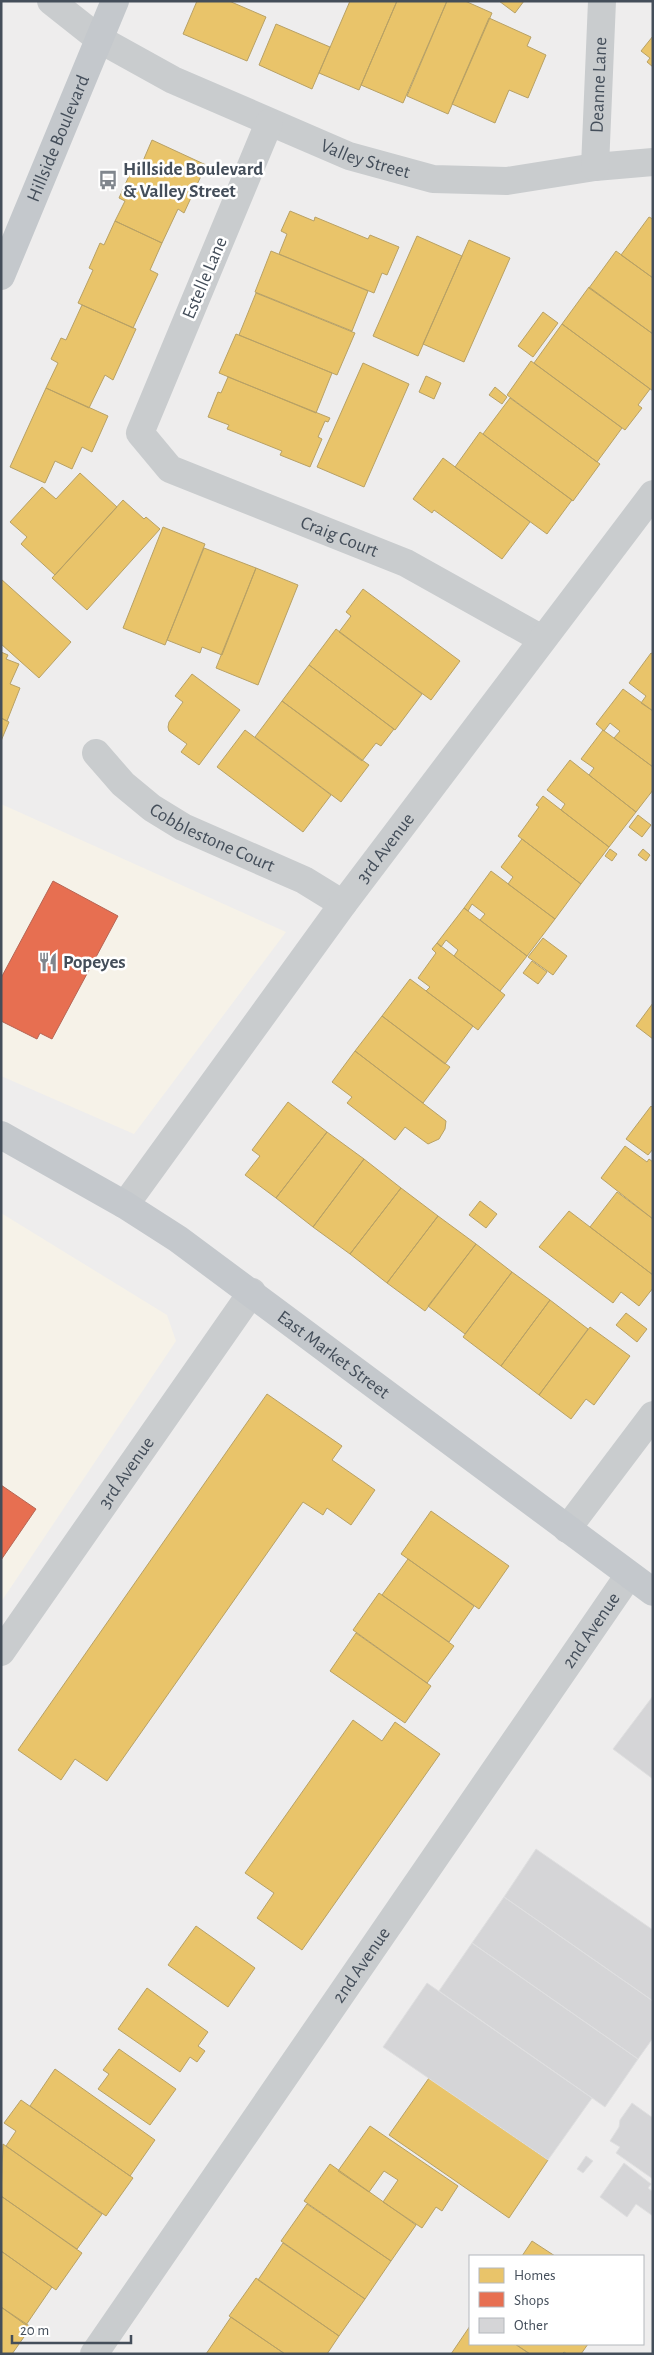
<svg xmlns="http://www.w3.org/2000/svg" width="654" height="2355" font-family="'Alegreya Sans',sans-serif">
	<style>
		.commercial { fill: #f6f2e8 }
		.homes { fill: #e9c46a; stroke: #b8a165 }
		.shops { fill: #e76f51; stroke: #b66554 }
		.building { fill: #d5d5d7; stroke: #dfdfe0 }
		.lines { fill: none; stroke-linecap: round; stroke-linejoin: round }
		.minor { stroke: #c9ccce; stroke-width: 28 }
		.major { stroke: #c4c8cc; stroke-width: 28 }
		.labels { text-anchor: middle; dominant-baseline: central; stroke-width: 5; stroke-linejoin: round; paint-order: stroke }
		.street-label { font-size: 19px; fill: #444e5a; stroke: #fff }
		.poi-label { font-size: 19px; font-weight: bold; fill: #444e5a; stroke: #fff; text-anchor: start }
	</style>
	<rect width="100%" height="100%" fill="#eeeded"/>
	<path class="commercial" d="M1 804 286 932 134 1134 1 1076Z
		M1 1213 167 1315 176 1341 1 1602Z"/>
	<path class="homes" d="M197 1H229L266 17 247 61 183 34Z
		M350 1H397L359 90 319 73Z
		M397 1H447L403 103 361 85Z
		M447 1H465L492 13 448 114 407 96Z
		M499 1H524L515 13Z
		M489 18 531 37 527 46 546 55 528 98 509 90 495 123 452 104Z
		M276 24 330 47 312 89 259 65Z
		M653 36V67L647 62 650 58 641 51Z
		M152 140 206 165 184 213 178 209 162 243 115 221 125 201 119 198 134 165 140 168Z
		M290 211 314 221 315 217 368 239 370 235 399 247 387 275 382 273 374 293 279 254 287 234 281 231Z
		M649 217 653 219V278L621 255Z
		M115 221 162 243 150 270 158 274 133 328 78 303 93 270 89 268 100 243 104 245Z
		M417 236 462 256 418 356 373 336Z
		M469 240 510 258 464 362 423 344Z
		M271 251 368 291 352 331 255 292Z
		M616 251 653 278V334L589 288Z
		M589 287 653 334V391L562 324Z
		M256 293 355 333 337 375 239 335Z
		M82 305 136 329 113 380 105 375 89 408 46 388 58 363 51 359 61 338 66 340Z
		M543 312 558 323 533 357 518 346Z
		M562 324 650 389 638 405 642 408 625 430 534 363Z
		M236 334 332 373 316 413 219 373Z
		M531 361 622 428 597 462 507 395Z
		M363 363 409 384 364 487 317 467Z
		M426 376 441 383 434 399 419 392Z
		M228 377 330 418 328 422 325 421 318 437 322 439 310 467 280 455 282 451 227 429 229 425 208 417 218 392 221 393Z
		M495 387 507 397 502 404 489 395Z
		M46 388 108 416 92 452 82 447 72 469 55 461 45 483 10 467Z
		M510 398 600 464 573 501 483 434Z
		M480 432 572 500 547 534 455 467Z
		M443 458 530 522 502 559 434 510 432 513 413 499Z
		M80 473 117 507 55 575 21 544 27 537 10 522 42 487 56 499Z
		M123 500 144 519 146 517 160 529 87 610 52 578Z
		M163 527 205 544 165 645 123 628Z
		M204 548 256 568 222 655 202 647 200 653 167 640Z
		M256 568 298 585 258 685 216 668Z
		M1 579 71 642 39 678 1 644Z
		M363 589 460 661 431 700 339 632 351 616 346 612Z
		M336 629 422 694 395 730 309 665Z
		M1 652 8 655 6 659 19 664 10 684 20 688 7 721 1 718Z
		M651 653 653 654V711L641 703 646 696 629 683Z
		M309 665 394 729 381 746 376 743 362 761 282 701Z
		M192 674 240 710 199 765 181 752 187 744 169 731 168 727 169 722 183 702 175 696Z
		M623 689 653 711V767L614 738 620 731 610 723 604 731 596 724Z
		M282 701 369 765 341 802 255 737Z
		M1 718 9 722 1 741Z
		M245 730 331 795 303 832 217 767Z
		M603 730 653 767V790L636 812 589 775 594 768 581 759Z
		M570 760 636 812 609 847 561 810 565 804 547 790Z
		M543 796 609 847 581 884 518 836 539 807 536 805Z
		M638 815 651 825 642 837 629 827Z
		M522 839 581 884 555 919 508 884 513 877 501 867Z
		M610 849 617 854 612 861 605 856Z
		M643 849 650 855 646 861 638 855Z
		M491 871 555 919 527 956 480 920 485 914 472 904 468 911 464 908Z
		M464 908 527 956 500 991 454 956 458 950 446 940 441 947 437 943Z
		M543 938 567 956 553 975 528 957Z
		M437 943 505 995 478 1030 426 991 430 987 418 978 436 953 432 949Z
		M532 961 547 972 538 984 523 973Z
		M410 979 473 1026 445 1064 382 1016Z
		M653 1003V1039L636 1026Z
		M382 1016 450 1067 423 1103 355 1051Z
		M355 1051 446 1121 445 1129 439 1139 428 1144 405 1127 395 1140 347 1103 352 1097 332 1082Z
		M288 1102 327 1132 276 1198 245 1175 260 1156 252 1150Z
		M651 1106 653 1108V1149L648 1155 626 1139Z
		M327 1132 364 1159 313 1227 276 1198Z
		M625 1146 647 1162 649 1159 653 1162V1219L601 1178Z
		M364 1159 401 1188 350 1254 313 1227Z
		M401 1188 438 1216 387 1283 350 1254Z
		M617 1192 653 1219V1275L590 1227Z
		M480 1201 497 1214 486 1228 469 1215Z
		M569 1211 653 1275V1288L639 1306 621 1292 613 1303 539 1247Z
		M438 1216 476 1244 425 1311 387 1283Z
		M476 1244 512 1272 465 1334 428 1306Z
		M512 1272 550 1300 501 1366 463 1337Z
		M550 1300 588 1329 539 1395 501 1366Z
		M626 1313 647 1329 637 1342 616 1325Z
		M590 1327 630 1356 594 1405 586 1399 571 1419 539 1395Z
		M267 1394 342 1446 332 1460 375 1490 351 1525 327 1508 323 1515 303 1502 107 1781 75 1759 61 1780 18 1750Z
		M431 1511 509 1566 479 1609 401 1554Z
		M408 1559 474 1606 449 1642 382 1595Z
		M379 1593 454 1646 427 1683 353 1630Z
		M356 1633 431 1686 405 1723 330 1671Z
		M353 1720 382 1741 395 1722 440 1754 302 1950 257 1918 274 1893 245 1873Z
		M196 1926 255 1968 228 2007 168 1965Z
		M147 1988 208 2032 198 2046 205 2051 197 2062 190 2057 180 2072 118 2029Z
		M119 2049 176 2089 150 2125 98 2089 109 2074 103 2070Z
		M55 2069 155 2140 130 2176 30 2106Z
		M429 2078 548 2160 509 2218 389 2135Z
		M21 2100 133 2178 106 2216 6 2146 16 2131 4 2123Z
		M370 2126 458 2186 442 2211 436 2207 422 2228 383 2202 398 2180 384 2171 369 2192 338 2171Z
		M3 2144 102 2214 77 2249 1 2196Z
		M330 2164 416 2225 391 2261 304 2201Z
		M1 2196 82 2253 56 2290 1 2251Z
		M307 2204 391 2261 365 2299 281 2241Z
		M532 2241 555 2256H522Z
		M283 2243 365 2299 339 2336 258 2280Z
		M1 2251 52 2287 26 2325 1 2307Z
		M256 2278 339 2336 327 2354H285L229 2316Z
		M1 2307 31 2327 12 2354H1Z
		M231 2317 285 2354H206Z
		M470 2326V2344H515L530 2354H451Z
		M515 2344H588L581 2354H567L564 2352 562 2354H530Z"/>
	<path class="shops" d="M53 881 118 916 52 1039 40 1033 37 1039 1 1021V978Z
		M1 1485 36 1509 1 1560Z"/>
	<path class="building" d="M653 1696V1779L613 1749Z
		M536 1849 653 1930V2001L504 1897Z
		M504 1897 653 2001V2038L638 2059 472 1943Z
		M472 1943 638 2059 605 2107 439 1991Z
		M427 1983 592 2098 548 2160 383 2047Z
		M632 2103 653 2118V2179L616 2153 620 2147 610 2141 619 2127 620 2120Z
		M586 2156 593 2161 583 2173 577 2169Z
		M624 2163 651 2184 648 2188 653 2192V2216L636 2204 627 2217 600 2197Z"/>
	<g class="lines">
		<g class="minor">
			<path id="s1" d="M51 1 99 39 173 80 349 156 433 179 507 181 595 167 653 162"/>
			<path id="s2" d="M269 123 140 433 170 469 406 563 542 639"/>
			<path id="s3" d="M595 167 602 1"/>
			<path id="s4" d="M96 753 123 784 152 808 183 827 304 880 343 904"/>
			<path id="s5" d="M125 1205 343 904 653 494"/>
			<path d="M567 1529 653 1415"/>
			<path id="s6" d="M1 1652 252 1292"/>
			<path id="s7" d="M94 2354 629 1575"/>
		</g>
		<g class="major">
			<path id="s8" d="M1 276 115 1"/>
			<path id="s9" d="M1 1135 125 1205 178 1239 653 1592"/>
		</g>
	</g>
	<defs>
		<symbol id="bus-bare" viewBox="-9 -9 18 18"><path d="M-5-6H5V4H4V6H2V4H-2V6H-4V4H-5ZM-3.5-4V0h7V-4ZM-3.5 1.2v1.5H-2V1.2ZM2 1.2v1.5H3.5V1.2Z" fill="#80868d" stroke="#fff" stroke-width="2.5" paint-order="stroke"/></symbol>
		<symbol id="restaurant-bare" viewBox="-9 -9 18 18"><path d="M-5-6h1v4h1v-4h1v4h1v-4h1v5L-1.5 .5V6h-2V.5L-5-1ZM5-6V6H3V1.5H1.5Q1.5-4 5-6Z" fill="#80868d" stroke="#fff" stroke-width="2.5" paint-order="stroke"/></symbol>
	</defs>
	<g fill-rule="evenodd">
		<use href="#bus-bare" x="94" y="166" width="28" height="28"/>
		<use href="#restaurant-bare" x="34" y="948" width="28" height="28"/>
	</g>
	<g class="labels">
		<g class="street-label">
			<text stroke="none"><textPath href="#s3" startOffset="82">Deanne Lane</textPath></text>
			<text stroke="none"><textPath href="#s8" startOffset="149">Hillside Boulevard</textPath></text>
			<text stroke="none"><textPath href="#s1" startOffset="354">Valley Street</textPath></text>
			<text transform="translate(205 278) rotate(-67)">Estelle Lane</text>
			<text stroke="none"><textPath href="#s2" startOffset="565">Craig Court</textPath></text>
			<text stroke="none"><textPath href="#s4" startOffset="146">Cobblestone Court</textPath></text>
			<text stroke="none"><textPath href="#s5" startOffset="442">3rd Avenue</textPath></text>
			<text stroke="none"><textPath href="#s9" startOffset="399">East Market Street</textPath></text>
			<text stroke="none"><textPath href="#s6" startOffset="219">3rd Avenue</textPath></text>
			<text stroke="none"><textPath href="#s7" startOffset="878">2nd Avenue</textPath></text>
			<text stroke="none"><textPath href="#s7" startOffset="472">2nd Avenue</textPath></text>
		</g>
		<g class="poi-label">
			<text x="123" y="169">Hillside Boulevard<tspan x="123" dy="22">&amp; Valley Street</tspan></text>
			<text x="63" y="962">Popeyes</text>
		</g>
	</g>
	<rect width="654" height="2355" fill="none" stroke="#444e5a" stroke-width="5"/>
	<rect x="469" y="2255" width="175" height="90" fill="#ffffff" stroke="#b4b8bd"/>
	<rect x="479" y="2268" width="25" height="15" fill="#e9c46a" stroke="#b4b8bd"/>
	<text x="514" y="2280" font-size="15" fill="#444e5a">Homes</text>
	<rect x="479" y="2292" width="25" height="15" fill="#e76f51" stroke="#b4b8bd"/>
	<text x="514" y="2305" font-size="15" fill="#444e5a">Shops</text>
	<rect x="479" y="2318" width="25" height="15" fill="#d5d5d7" stroke="#b4b8bd"/>
	<text x="514" y="2330" font-size="15" fill="#444e5a">Other</text>
	<path d="M12 2335v8h119v-8" fill="none" stroke="#444e5a" stroke-width="2.5"/>
	<text x="20" y="2335" font-size="15" fill="#444e5a" stroke="#ffffff" stroke-width="4" paint-order="stroke">20 m</text>
</svg>
